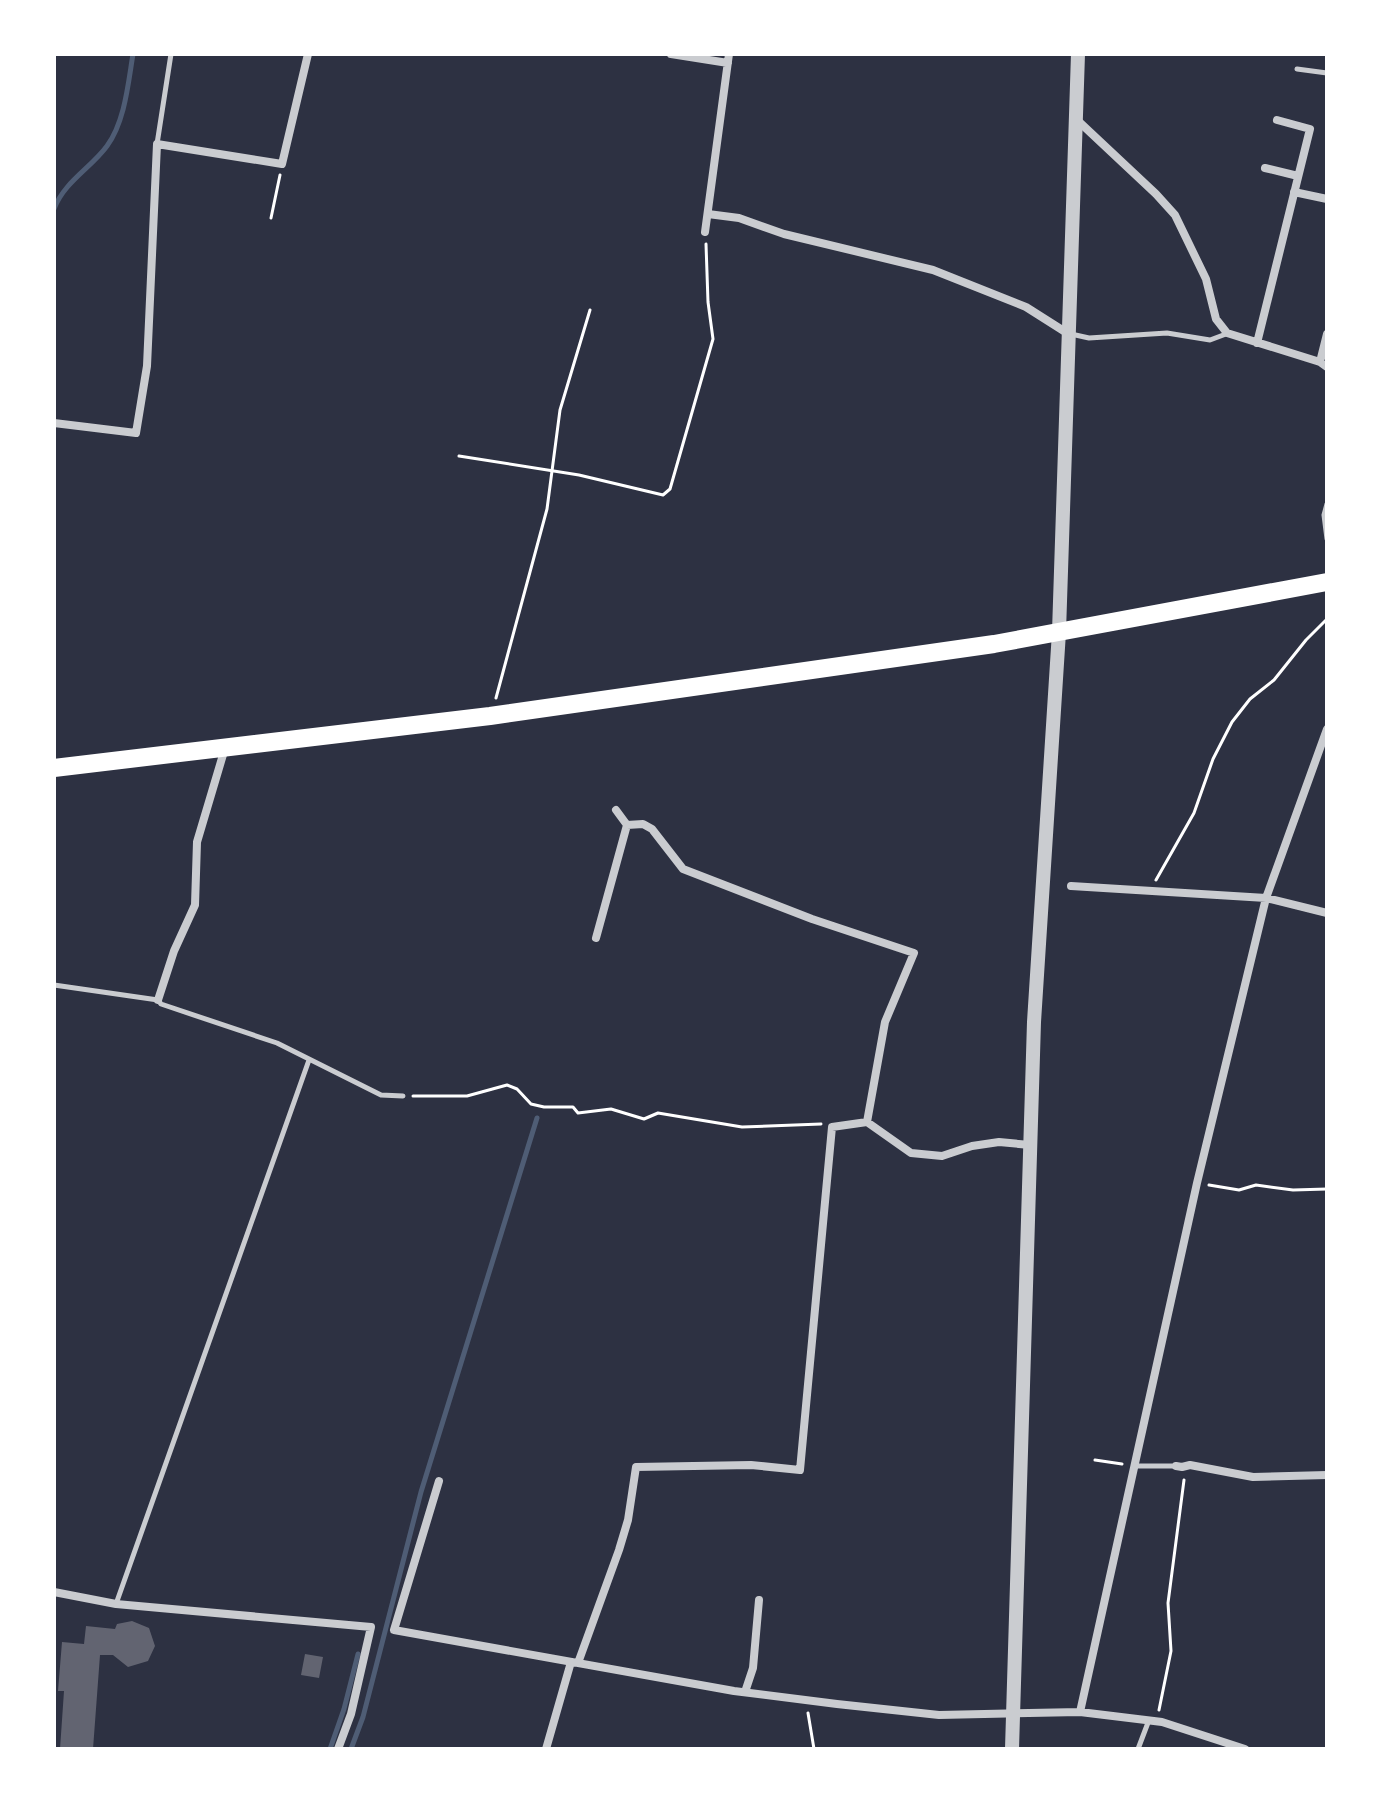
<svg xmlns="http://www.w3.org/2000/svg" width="1381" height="1803" font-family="'DejaVu Sans',sans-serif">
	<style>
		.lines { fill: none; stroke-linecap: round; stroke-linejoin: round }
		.stream { stroke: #4f5d75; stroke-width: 5 }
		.building { fill: #626471 }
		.path { stroke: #fff; stroke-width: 3 }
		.service { stroke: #caccd0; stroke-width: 5 }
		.minor { stroke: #caccd0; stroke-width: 8 }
		.tertiary { stroke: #caccd0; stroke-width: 14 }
		.primary { stroke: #fff; stroke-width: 18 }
	</style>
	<rect width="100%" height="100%" fill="#2d3142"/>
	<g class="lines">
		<path class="stream" d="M54 209C64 182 91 168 107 146 125 121 128 84 133 54
			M330 1749 344 1709 358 1654
			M351 1749 363 1717 421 1492 537 1118"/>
	</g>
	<path class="building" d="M132 1621 149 1628 155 1646 148 1661 128 1667 113 1655H100L93 1749H60L64 1691H58L62 1642 84 1644 86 1626 115 1629 117 1624Z
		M305 1654 323 1657 319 1678 301 1675Z"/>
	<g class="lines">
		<path class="path" d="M271 218 280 175
			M459 456 579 475 663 495 670 489 713 339 708 302 706 244
			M496 698 547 509 560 410 590 310
			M1156 880 1194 813 1213 759 1232 722 1250 699 1274 680 1306 640 1327 619
			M413 1096H467L507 1085 517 1089 531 1104 544 1107H573L578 1113 611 1109 644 1119 658 1113 742 1127 821 1124
			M1209 1185 1239 1190 1256 1185 1293 1190 1327 1189
			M1095 1460 1122 1464
			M1159 1710 1171 1651 1168 1603 1184 1480
			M808 1713 814 1749"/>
		<path class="service" d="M1297 69 1327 73
			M157 144 171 54
			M1071 334 1089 338 1167 333 1210 340 1226 334
			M1327 504 1324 515 1327 539
			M54 985 158 1000 161 1004 277 1043 381 1095 403 1096
			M1135 1466H1176
			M116 1604 309 1060
			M1138 1749 1149 1720"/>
		<path class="minor" d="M671 54 728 63
			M1075 118 1156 194 1175 215 1206 279 1216 319 1227 333 1320 362 1327 367
			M1265 168 1298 176
			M1294 192 1327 199
			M708 214 739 218 784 234 933 270 1026 307 1067 333
			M705 232 729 54
			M1257 343 1310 129 1277 120
			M1320 362 1327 334
			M54 423 136 433 147 366 157 144 282 164 308 54
			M616 810 627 825
			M1071 886 1266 898 1327 913
			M596 938 627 825 643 824 652 829 683 869 812 919 914 953 885 1022 867 1122 911 1153 942 1156 972 1146 999 1142 1030 1145
			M158 1000 174 951 195 905 197 842 225 748
			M1176 1466 1182 1467 1190 1465 1253 1477 1327 1475
			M439 1481 394 1630 734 1691 837 1704 939 1715 1080 1712 1162 1722 1245 1749
			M54 1592 116 1604 371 1627 351 1714 338 1749
			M578 1663 619 1550 628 1520 636 1467 751 1465 800 1470 832 1127 867 1122
			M745 1692 753 1668 759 1600
			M1080 1712 1197 1183 1266 898 1327 729
			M546 1749 571 1662"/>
		<path class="tertiary" d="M1012 1749 1034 1022 1059 632 1078 54"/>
		<path class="primary" d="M54 768 490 716 994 644 1327 582"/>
	</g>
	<rect width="1381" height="1803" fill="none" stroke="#ffffff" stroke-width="112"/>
</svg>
